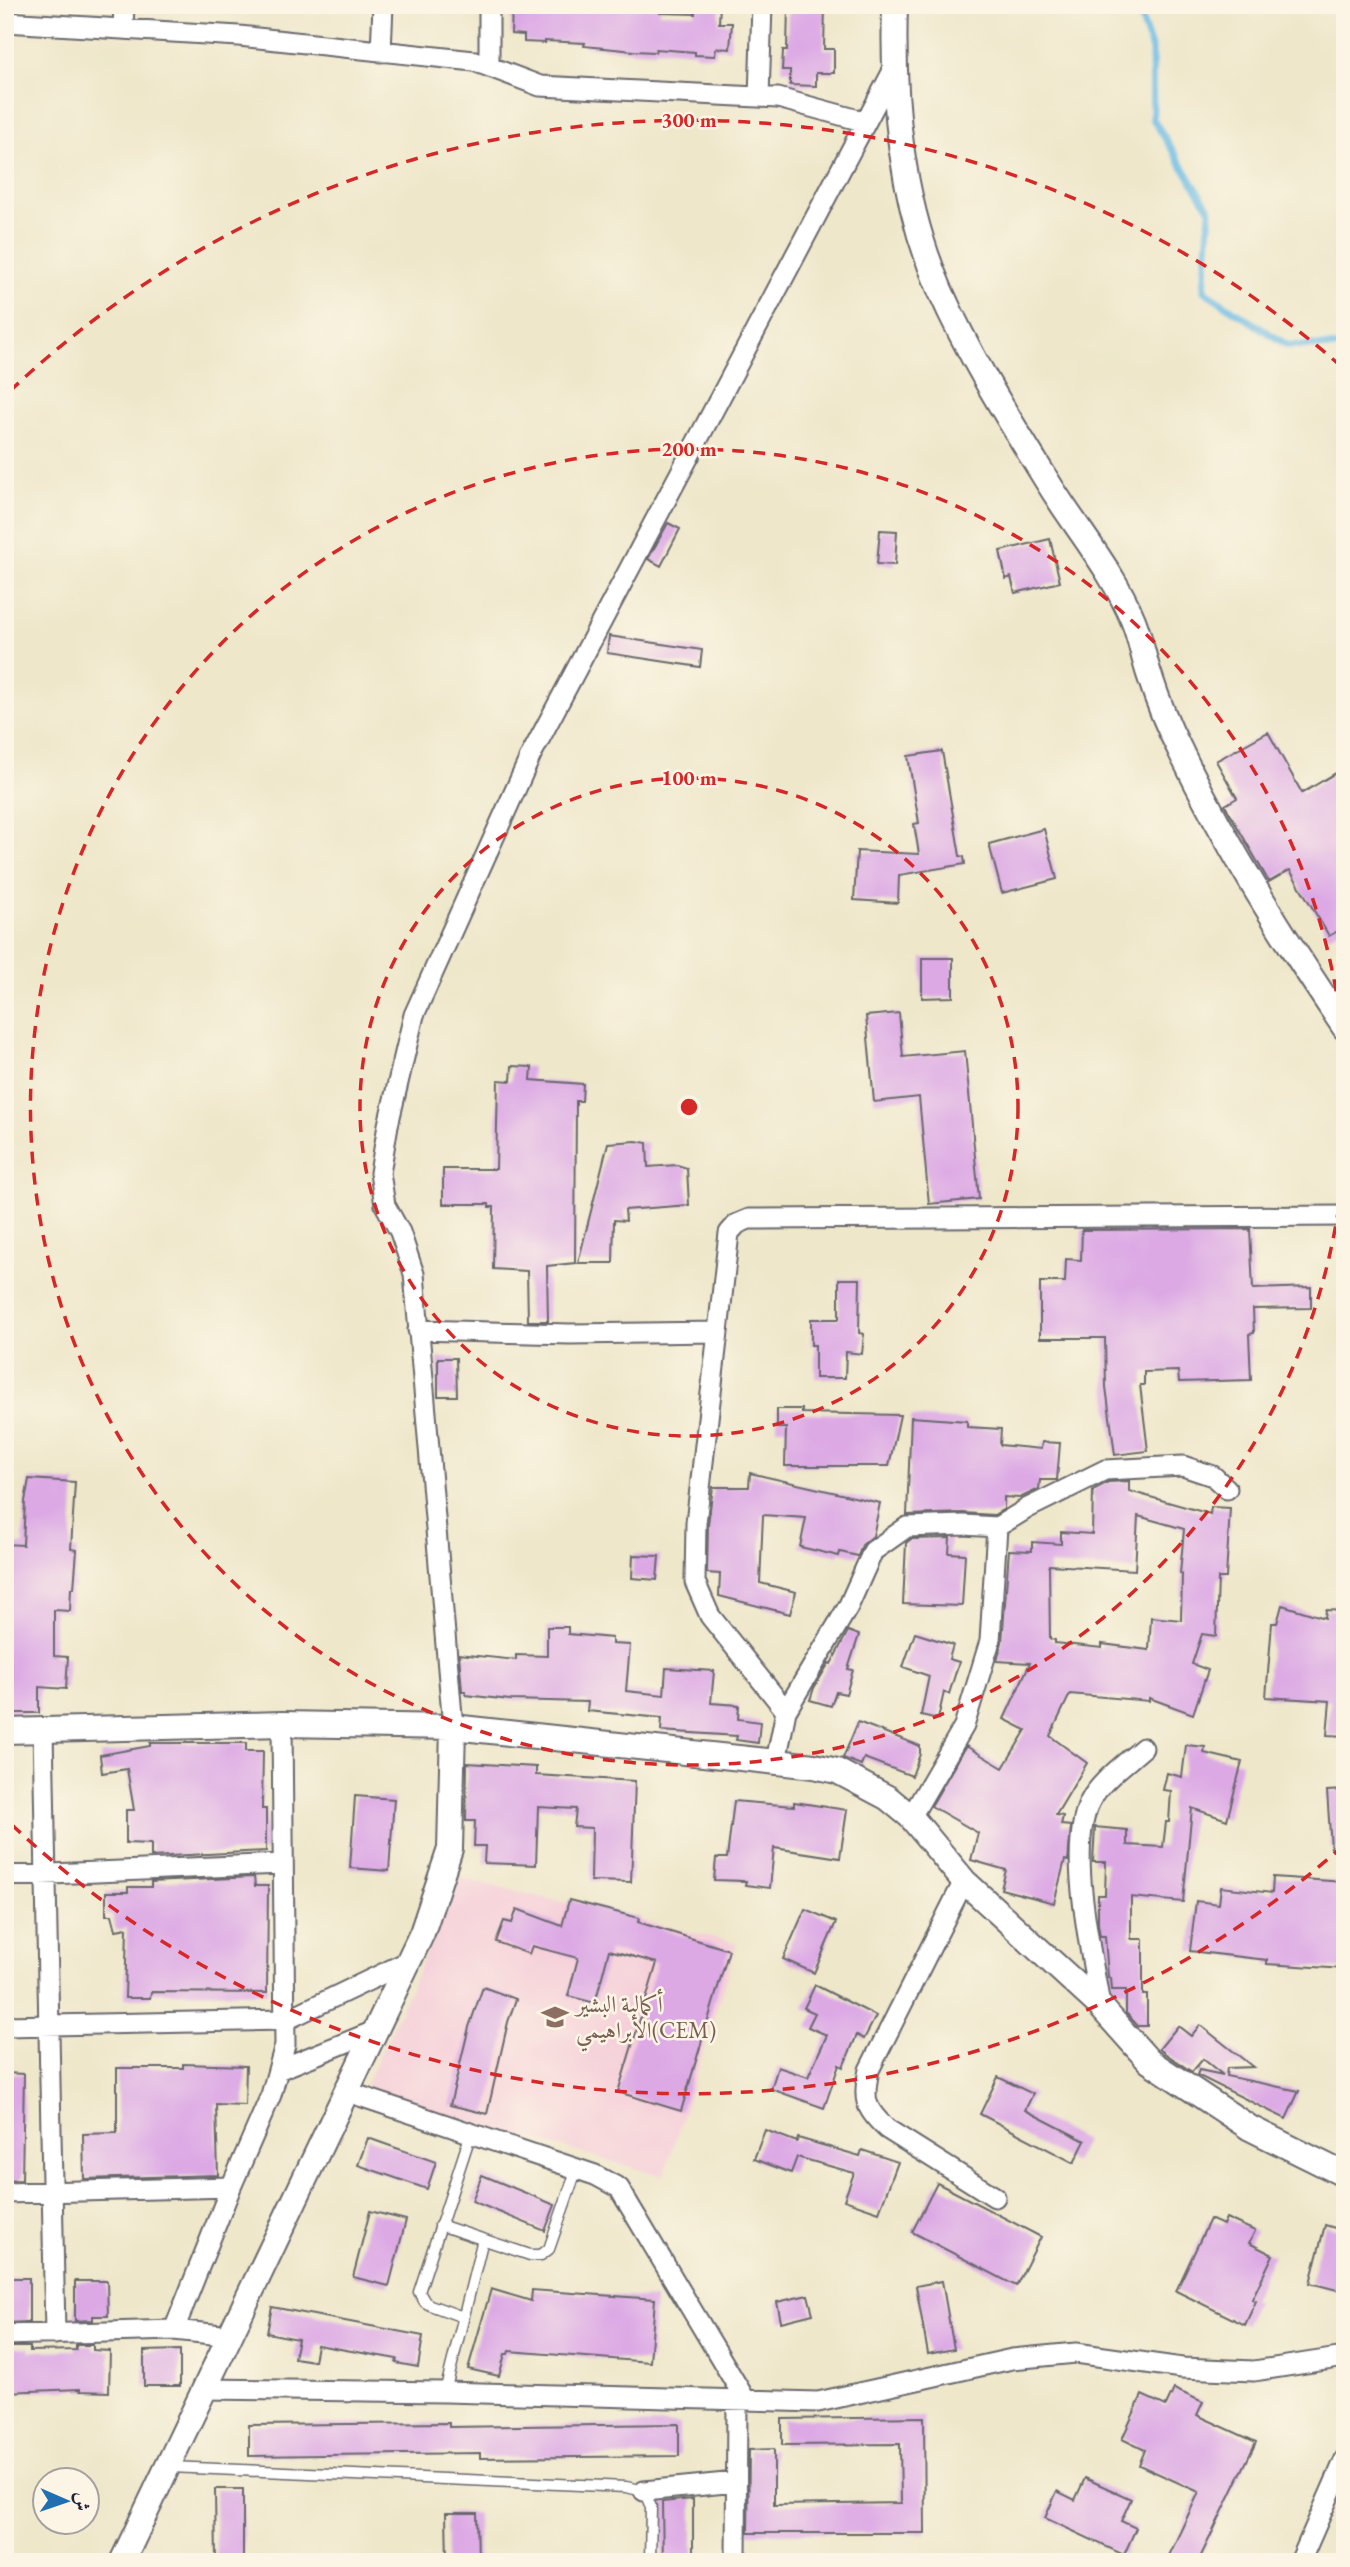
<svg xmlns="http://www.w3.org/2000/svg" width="1350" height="2567" font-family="'EB Garamond',Amiri,serif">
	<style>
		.built { fill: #f5cfd9 }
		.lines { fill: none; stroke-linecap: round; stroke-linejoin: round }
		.stream { stroke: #6abbe5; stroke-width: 7 }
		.building { fill: #dca9e5; fill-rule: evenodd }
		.service-casing { stroke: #69676d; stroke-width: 13 }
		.minor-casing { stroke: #69676d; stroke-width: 23 }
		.tertiary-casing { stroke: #69676d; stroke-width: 28 }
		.service { stroke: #fff; stroke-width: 10 }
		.minor { stroke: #fff; stroke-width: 19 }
		.tertiary { stroke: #fff; stroke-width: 24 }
		.ring { fill: none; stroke: #d62828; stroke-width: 3.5; stroke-dasharray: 12 9 }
		.labels { text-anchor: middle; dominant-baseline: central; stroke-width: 5; stroke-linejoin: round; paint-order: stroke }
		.education-label { font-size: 23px; fill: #785e54; stroke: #fcf5e5; text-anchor: start }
		.centre { fill: #d62828; stroke: #fcf5e5; stroke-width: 3.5 }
		.ring-label { font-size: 21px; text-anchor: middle; font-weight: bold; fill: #d62828; stroke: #fcf5e5; stroke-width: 5; stroke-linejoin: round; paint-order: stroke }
	</style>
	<rect width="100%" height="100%" fill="#fcf5e5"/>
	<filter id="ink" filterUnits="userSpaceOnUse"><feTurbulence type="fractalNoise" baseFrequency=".0143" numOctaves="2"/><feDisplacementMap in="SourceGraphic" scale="14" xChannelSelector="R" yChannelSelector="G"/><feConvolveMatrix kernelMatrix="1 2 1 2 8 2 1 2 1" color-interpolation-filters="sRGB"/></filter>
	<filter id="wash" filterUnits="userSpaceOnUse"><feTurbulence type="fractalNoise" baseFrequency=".00686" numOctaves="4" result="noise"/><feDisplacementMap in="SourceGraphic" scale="28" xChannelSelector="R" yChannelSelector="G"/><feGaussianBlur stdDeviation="1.57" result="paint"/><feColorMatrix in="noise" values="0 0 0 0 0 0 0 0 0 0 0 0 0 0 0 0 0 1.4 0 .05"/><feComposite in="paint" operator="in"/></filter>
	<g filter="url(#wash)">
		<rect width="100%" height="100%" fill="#eee7ca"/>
		<path class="built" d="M460 1878 737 1943 664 2176 363 2092Z"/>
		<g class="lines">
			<path class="stream" d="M1137 5 1152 50 1153 119 1210 210 1204 291 1287 345 1345 347"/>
		</g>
		<g id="blocks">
			<path class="building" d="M524 5H660V13L695 14V5H720L719 23H732L730 49 716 48 715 56 695 55V52L656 49 655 52 634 51 584 46 585 43 545 41V43L524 42V35L511 34 512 7 524 8Z
				M788 5H825L824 49H834V73H816V86L790 85V70H782L783 50H787Z
				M668 523 680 529 661 566 648 559Z
				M880 530 897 531 895 565 877 564Z
				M1050 539 1060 582 1015 593 1011 577 1006 579 1000 551Z
				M609 636 702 650 700 667 607 653Z
				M1268 732 1302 793 1339 771 1345 781V927L1329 936 1290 870 1269 882 1225 805 1237 798 1216 761Z
				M942 751 960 856 964 857 965 864 899 875 898 903 854 900 857 851 919 854 914 824 919 823 908 756Z
				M1044 829 1057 879 1002 893 989 844Z
				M922 958H953V997L922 998Z
				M899 1013 903 1057 965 1051 979 1199 929 1204 919 1097 874 1102 866 1016Z
				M512 1066 532 1067 531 1080 583 1084 582 1101H576L575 1263 547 1266 548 1321H528L527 1271 493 1269 494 1207H489V1204H443V1169H496L498 1080 511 1081Z
				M636 1141 647 1143 648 1167 677 1165 687 1168 689 1205 625 1210 626 1221 614 1220 613 1263H578L608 1143Z
				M1250 1229 1253 1289 1311 1287V1308L1253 1309 1254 1333 1249 1334 1251 1380 1179 1382 1178 1371 1144 1372V1385H1140L1148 1451 1115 1455 1106 1387 1105 1338H1040V1282H1065L1066 1259 1081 1260 1082 1230Z
				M839 1279H860L859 1333 864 1334 862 1354 846 1352 845 1378H815V1345H811V1319H839Z
				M438 1358H456L457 1396H438Z
				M777 1409H802V1413L900 1415 889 1466H785L786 1428H777Z
				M911 1417 967 1421V1427L1001 1429 1000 1445 1041 1449 1042 1442 1060 1443 1057 1480H1040L1039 1489 1020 1498 1004 1497V1509L994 1515 963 1513 907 1515Z
				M750 1473 880 1503 873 1536 862 1545 858 1556 840 1552 839 1556 800 1547 806 1518 763 1515 760 1583 796 1592 790 1614 719 1596 720 1574 707 1573 708 1524 713 1487H749Z
				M29 1479 75 1482 71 1549 77 1550 74 1588H71L70 1611 54 1610V1656L68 1657 66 1689 39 1687V1713H5V1544L23 1545 25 1501Z
				M1129 1481V1491L1210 1514 1211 1507 1230 1508 1226 1578H1218L1216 1636 1202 1634 1192 1664 1208 1670 1193 1714 1149 1698V1701L1070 1694 1050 1736 1087 1763 1056 1815 1063 1816 1061 1825 1071 1826 1068 1861 1065 1860 1054 1903 1001 1889 1006 1870 971 1860 978 1833 931 1806 966 1746 1003 1768 1026 1730 1004 1719 1030 1663 997 1661 1002 1642 1009 1550 1032 1551V1542L1061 1544V1532L1092 1534 1093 1490 1108 1482ZM1138 1516 1184 1529 1180 1574H1182L1181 1620 1151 1617 1149 1650 1102 1644V1648L1055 1643V1640L1050 1639 1049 1565 1135 1570Z
				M950 1538 949 1553 965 1554 962 1606 903 1604 906 1543 911 1539Z
				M633 1555 659 1556 657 1580 632 1578Z
				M1282 1605 1325 1618 1326 1610 1345 1611V1736L1327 1735 1330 1701 1266 1697 1272 1623H1277Z
				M547 1627H568V1634L612 1638V1644L630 1645 626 1691 664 1695 666 1668 714 1671 711 1703 739 1705 738 1719 760 1722 758 1743 736 1740 737 1736 661 1731 662 1718 587 1711 588 1702 510 1700 466 1695V1691H462L459 1654 516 1660V1655L547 1656Z
				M848 1631 859 1635 848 1669 853 1670 846 1694 836 1692 831 1706 810 1700 814 1688 829 1663 831 1664Z
				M915 1633 953 1645 949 1659 959 1662 949 1694 944 1692 938 1719 921 1715 929 1676 903 1667Z
				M858 1722 920 1746V1754L912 1776 864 1758 861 1765 843 1758Z
				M150 1743H246V1751H263L262 1809H266V1851L151 1857V1844L126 1843V1810H134L127 1769 102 1773 100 1755 150 1746Z
				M1186 1745 1205 1747 1204 1753 1242 1762 1227 1820 1192 1808 1183 1902 1131 1897V1939H1143V1995H1147V2026H1138L1126 2013V1990H1112L1111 1978 1108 1977 1105 1936H1100L1098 1924V1895H1105L1106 1862H1093L1095 1827 1127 1830V1845L1163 1847 1166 1822H1169L1171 1791 1163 1790 1167 1773 1182 1777Z
				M467 1763 536 1767V1775L635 1781 631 1882 591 1881 592 1828 574 1827 576 1809 538 1807 536 1865 484 1863 485 1846H474L475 1821H466Z
				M1345 1790V1848H1331L1327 1791Z
				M355 1796 394 1799 389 1871 350 1868Z
				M734 1801 794 1806V1802L847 1810 840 1858 774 1848 770 1888 745 1885 746 1881 714 1880 716 1858H727Z
				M254 1877 255 1886H268L267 1993 151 1992 150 1998H125L127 1928 116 1930 112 1915H106V1892H128V1887H151V1882Z
				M1273 1877 1345 1882V1969L1267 1964V1960L1190 1951 1196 1901 1219 1904 1221 1887 1272 1893Z
				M569 1900 639 1918 638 1922 729 1950 681 2111 618 2092 657 1963 609 1950 595 2003 568 1996 578 1958 532 1946 529 1954 496 1942 504 1921 512 1923 517 1909 562 1926Z
				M805 1909 836 1922 814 1973 783 1959Z
				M815 1985 876 2016 864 2039 857 2035 843 2067 839 2065 824 2108 771 2089 778 2067 808 2077 827 2035 808 2027 815 2013 804 2008Z
				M483 1987 516 1999 508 2022 487 2114 450 2105 469 2027Z
				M1200 2025 1253 2067 1227 2068 1226 2076 1299 2091 1286 2119 1197 2075 1199 2070 1223 2075 1203 2059 1192 2072 1159 2049 1178 2026 1191 2036Z
				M183 2064 246 2066 245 2105 216 2104 218 2175 84 2179 83 2134 117 2133V2068H183Z
				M5 2073 24 2074 22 2180 5 2181Z
				M998 2077 1033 2094 1025 2110 1085 2141 1074 2163 980 2114Z
				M765 2130 797 2142 798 2138 860 2156 862 2150 898 2162 879 2212 844 2200 854 2173 797 2157 791 2173 754 2159Z
				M368 2138 436 2162 427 2189 358 2165Z
				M482 2175 555 2205 545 2231 472 2201Z
				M937 2183 1041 2237 1016 2286 912 2232Z
				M370 2211 406 2220 389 2286 353 2277Z
				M1226 2218 1255 2231 1249 2243 1273 2255 1252 2299 1256 2301 1245 2325 1176 2291 1210 2219 1223 2225Z
				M1325 2225 1345 2231V2292L1310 2283Z
				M5 2278H29V2322L5 2323Z
				M75 2281H107L108 2316H93V2320L75 2321Z
				M942 2281 954 2349 928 2354 916 2286Z
				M491 2289 531 2301 532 2290 655 2299 650 2362 509 2351 508 2354H505L499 2376 468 2369Z
				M808 2295 813 2314 781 2322 777 2302Z
				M272 2307 423 2336 418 2367 396 2363 397 2359 317 2345 314 2361 294 2358 298 2339 267 2333Z
				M76 2345H93V2350L110 2351 109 2392 80 2391V2389L5 2392V2347H30V2351L76 2350Z
				M180 2350V2386H144V2351Z
				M1174 2389 1203 2402 1197 2415 1256 2442 1198 2562H1166L1199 2492 1139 2465 1145 2450 1122 2439 1142 2395 1166 2406Z
				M924 2417 925 2533H748L749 2450 774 2449V2505L901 2503 900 2444 782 2445V2419Z
				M449 2423V2427L679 2424V2456L480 2458V2453L249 2456V2425Z
				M1085 2478 1131 2499 1121 2521 1136 2528 1124 2555 1045 2518 1057 2491 1075 2500Z
				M215 2489H243V2562H216Z
				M693 2499V2562H663L662 2502Z
				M446 2513H477L478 2562H447Z"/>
		</g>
	</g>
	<g filter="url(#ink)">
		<use href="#blocks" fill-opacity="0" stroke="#69676d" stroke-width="2"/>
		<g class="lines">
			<defs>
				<path id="service" d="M440 2225 530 2255H541L549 2249 577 2168
					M463 2317 430 2305 425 2302 419 2292 471 2133
					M445 2392 483 2239
					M170 2467 626 2487 644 2491 651 2507 650 2562"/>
				<path id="minor" d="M489 5V67
					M5 22 239 36 474 61 540 86 778 98 866 122
					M123 29 124 5
					M381 52 383 5
					M759 97 762 5
					M418 1330 570 1334 718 1332 729 1233 737 1224 749 1219 1345 1216
					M718 1332 696 1523 695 1582 710 1616 786 1711
					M453 1727 414 1274 400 1232 385 1205 380 1173 388 1125 414 1015 531 755 895 67
					M43 1730 55 2334
					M776 1761 786 1711 848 1607 873 1551 907 1527 963 1525 997 1527
					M911 1817 964 1726 990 1641 997 1527 1028 1508 1105 1470 1183 1466 1213 1476 1227 1489
					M5 1876 282 1864
					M964 1881 869 2070C863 2099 864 2108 887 2129L995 2197
					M1100 2006C1092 1953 1064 1842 1093 1796 1105 1778 1126 1763 1143 1748
					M5 2026 286 2020 409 1961
					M278 2070 377 2030
					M348 2092 595 2175 619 2188 745 2399
					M5 2193 231 2187
					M174 2330 231 2187 271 2095 285 2045 282 1724
					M5 2335 174 2330 231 2336
					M204 2389 445 2392 818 2402 1012 2359 1076 2353 1182 2368 1254 2371 1345 2357
					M644 2491 736 2482
					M736 2562 737 2399
					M1300 2562 1345 2459"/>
				<path id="tertiary" d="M895 5C892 102 901 201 940 290 970 358 1010 421 1049 484 1076 528 1113 571 1133 620 1140 637 1143 656 1149 674 1157 699 1167 725 1179 748 1226 846 1284 938 1345 1028
					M5 1731 282 1724 453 1727 814 1766 837 1771 888 1798 911 1817 964 1881 1100 2006 1149 2061 1250 2128 1345 2175
					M122 2562 422 1933 450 1849 453 1727"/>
			</defs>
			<use href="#service" class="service-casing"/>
			<use href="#minor" class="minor-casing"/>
			<use href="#tertiary" class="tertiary-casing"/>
			<use href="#service" class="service"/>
			<use href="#minor" class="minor"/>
			<use href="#tertiary" class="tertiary"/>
		</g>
	</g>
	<g class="ring">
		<circle cx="689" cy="1107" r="329"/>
		<path d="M1344 1164A658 658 0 1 1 1344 1050"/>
		<path d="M1343 1846A987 987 0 0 1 10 1823M10 391A987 987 0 0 1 1343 368"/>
	</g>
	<defs>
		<symbol id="university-bare" viewBox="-9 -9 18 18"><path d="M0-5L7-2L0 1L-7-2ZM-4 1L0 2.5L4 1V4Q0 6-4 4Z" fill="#8d6e63" stroke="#fcf5e5" stroke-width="2.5" paint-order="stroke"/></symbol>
	</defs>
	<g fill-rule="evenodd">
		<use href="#university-bare" x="536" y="1998" width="38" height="38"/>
	</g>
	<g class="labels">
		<g class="education-label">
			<text x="576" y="2004">أكمالية البشير<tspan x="576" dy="26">الأبراهيمي(CEM)</tspan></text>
		</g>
	</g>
	<circle cx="689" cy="1107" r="10" class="centre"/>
	<g class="ring-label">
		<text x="689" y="127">300 m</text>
		<text x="689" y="456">200 m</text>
		<text x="689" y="785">100 m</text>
	</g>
	<rect width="1350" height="2567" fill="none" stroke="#fcf5e5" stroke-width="28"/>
	<g transform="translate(66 2501) rotate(92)"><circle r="33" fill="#fcf5e5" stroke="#a5a1a1" stroke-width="2"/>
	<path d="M0-5L12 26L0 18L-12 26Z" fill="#1f6fb2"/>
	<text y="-10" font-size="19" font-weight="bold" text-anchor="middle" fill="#22223b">ش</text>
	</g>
</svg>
